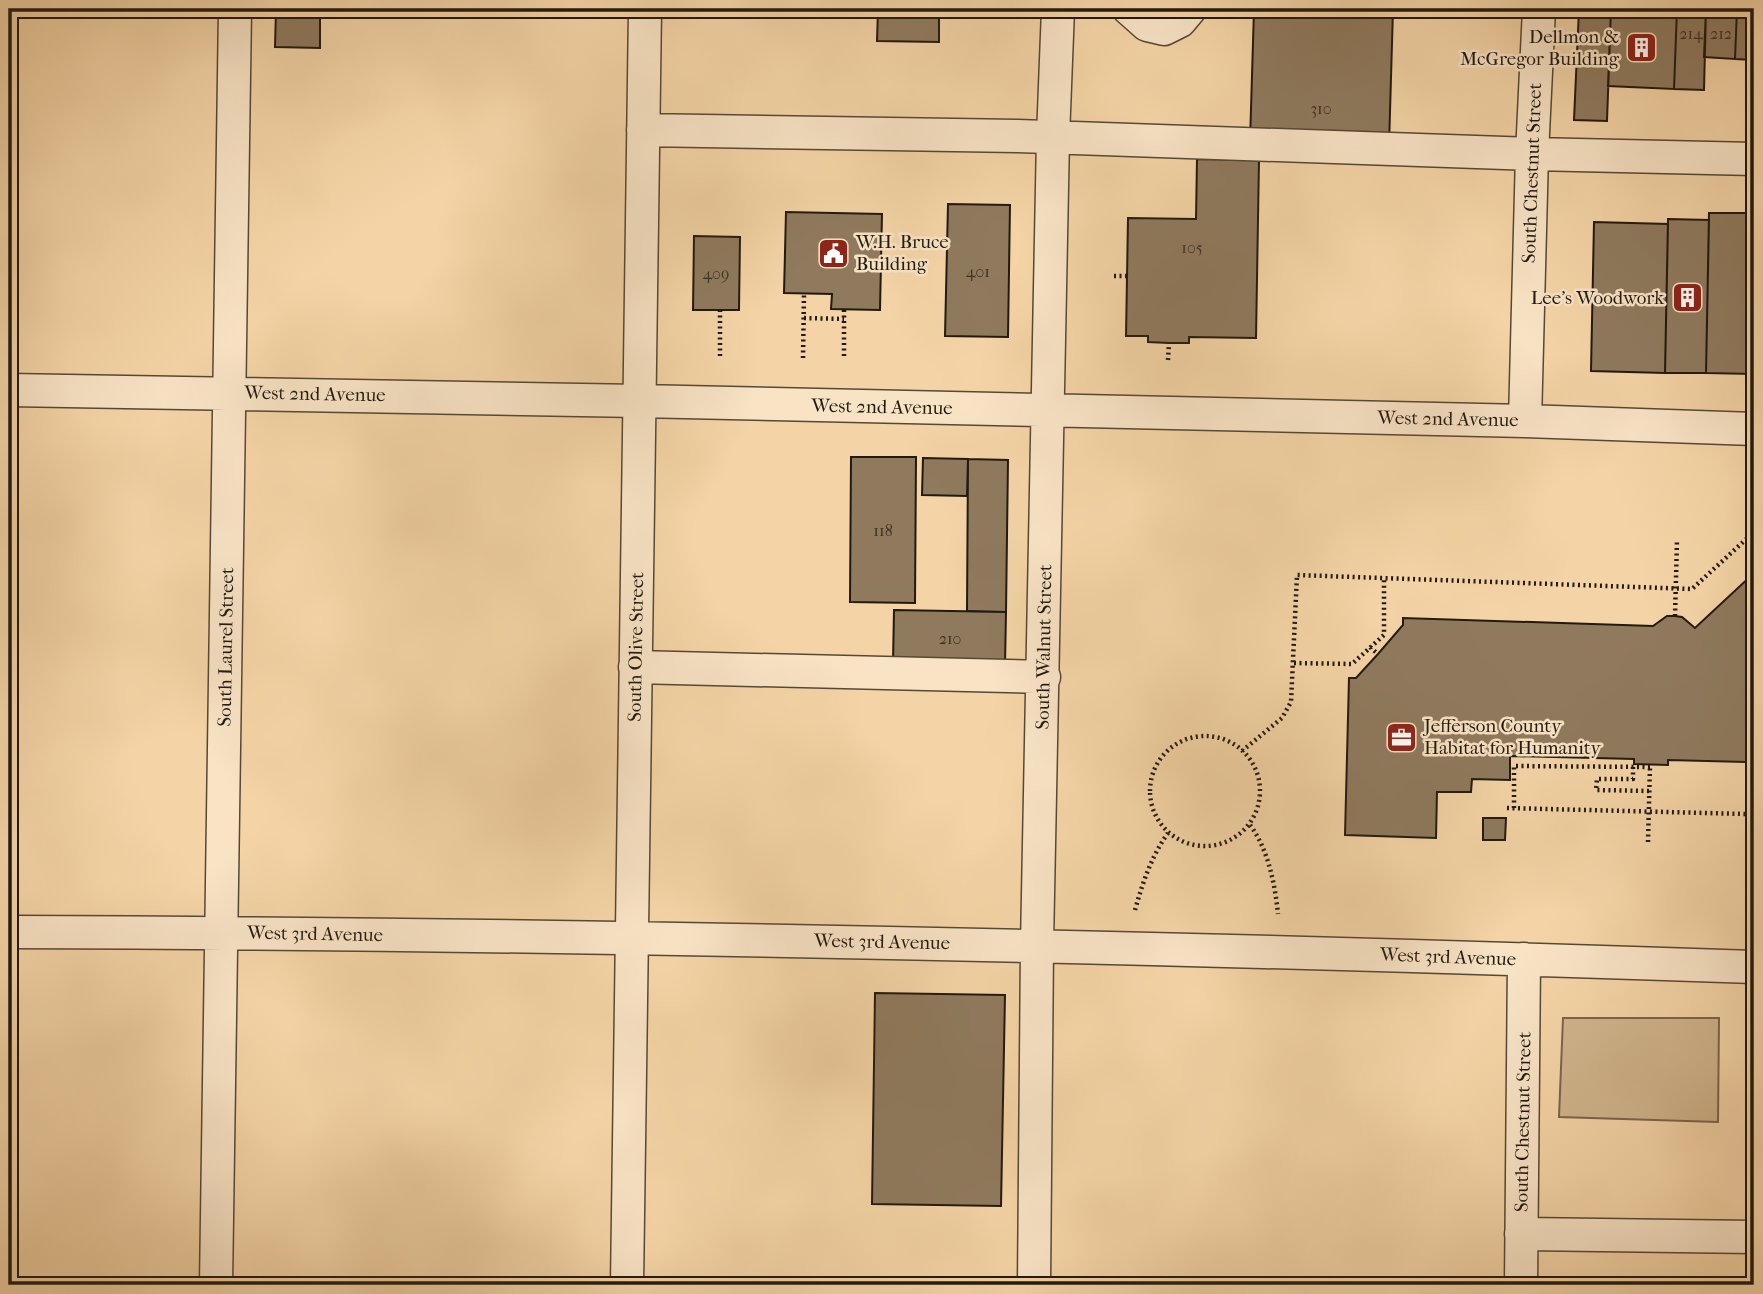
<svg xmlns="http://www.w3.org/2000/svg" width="1763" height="1294" font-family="'IM FELL French Canon',serif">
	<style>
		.green { fill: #d0b48c; stroke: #79664e; stroke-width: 2 }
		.building { fill: #8f7a5e; stroke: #22190f; stroke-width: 2 }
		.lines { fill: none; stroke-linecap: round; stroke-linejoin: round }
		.minor-casing { stroke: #564835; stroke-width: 35 }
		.path { stroke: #22190f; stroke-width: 4.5; stroke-dasharray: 2 3.5; stroke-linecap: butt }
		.minor { stroke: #f8e3c5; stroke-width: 32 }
		.labels { text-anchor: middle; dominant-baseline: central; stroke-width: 5; stroke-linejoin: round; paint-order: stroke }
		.number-label { font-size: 16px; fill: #3d3123 }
		.poi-label { font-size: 19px; fill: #22190f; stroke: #f8e3c5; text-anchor: end }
		.street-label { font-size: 19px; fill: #22190f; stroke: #f8e3c5 }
	</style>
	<rect width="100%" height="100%" fill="#f4d4a6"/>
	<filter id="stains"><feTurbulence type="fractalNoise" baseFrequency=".00286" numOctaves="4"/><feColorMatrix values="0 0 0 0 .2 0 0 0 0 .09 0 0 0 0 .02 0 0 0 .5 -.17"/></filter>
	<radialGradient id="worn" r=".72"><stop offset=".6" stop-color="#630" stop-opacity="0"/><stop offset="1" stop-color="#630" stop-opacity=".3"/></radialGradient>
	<path class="green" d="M1563 1018H1719L1718 1122 1559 1117Z"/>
	<path class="building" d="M276 9H320V48L275 47Z
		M878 9H939V42L877 41Z
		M1254 9H1393L1389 146 1250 142Z
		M1579 9H1611L1607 121 1574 120Z
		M1611 9H1677L1674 89 1608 86Z
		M1677 9H1706L1704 90 1674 89Z
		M1706 9H1737L1735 59 1704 57Z
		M1737 9H1754V60L1735 59Z
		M1197 159 1259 160 1256 338 1189 337V343H1169L1148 342V336H1126L1128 218 1196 219Z
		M948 204 1010 205 1008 337 945 336Z
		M786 212 882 214 880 310 831 309 832 294 784 293Z
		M1709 213H1754V374L1706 373Z
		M1668 219 1709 220 1706 373H1665Z
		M1594 222 1668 224 1665 373 1591 371Z
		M694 236 740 237 739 310H693Z
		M851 457H916L915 603 850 602Z
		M923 458 968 459 967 496 922 495Z
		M968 459 1008 460 1006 612 967 611Z
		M1754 573V754L1746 762 1668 760V765L1634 764V759L1510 756V780L1472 779 1471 792H1437L1436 838 1345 835 1349 678H1356L1378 654 1403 625V618L1653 626 1667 616H1675L1682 617 1695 628Z
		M894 610 1006 612 1005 665 893 663Z
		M1483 818H1506L1505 840H1483Z
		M875 993 1005 995 1001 1206 872 1204Z"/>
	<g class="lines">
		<defs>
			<path id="minor" d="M1129 9 1147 25 1164 29 1180 21 1190 9
				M643 130 1018 136 1532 154 1754 159
				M9 390 639 401 1525 421 1754 429
				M1525 421 1532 154 1539 9
				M635 667 1044 677
				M9 932C591 934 1173 947 1754 967
				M1521 1234 1754 1237
				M216 1285 235 9
				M627 1285 645 9
				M1034 1285 1037 945 1053 137 1058 9
				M1521 1285 1524 959"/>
		</defs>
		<use href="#minor" class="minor-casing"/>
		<path class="path" d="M1114 276H1127
			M844 310V358
			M804 318 844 319
			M720 356V310
			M803 358 804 294
			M1168 360 1169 343
			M1675 616 1677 540
			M1370 647 1378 654
			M1294 663 1352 664 1384 635V578
			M1150 791a55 55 0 1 1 110 0a55 55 0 1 1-110 0Z
			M1242 751 1282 718 1291 702 1297 575 1692 589 1754 532
			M1633 767V779H1597L1596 790 1650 791
			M1507 808 1746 814 1754 806
			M1514 808V766L1650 767
			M1250 825C1268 849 1275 884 1278 914
			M1648 842 1650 766
			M1135 910C1143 882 1151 857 1168 833"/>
		<use href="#minor" class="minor"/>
	</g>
	<defs>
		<symbol id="building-square" viewBox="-11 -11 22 22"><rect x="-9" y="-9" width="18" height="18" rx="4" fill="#8f2418" stroke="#f8e3c5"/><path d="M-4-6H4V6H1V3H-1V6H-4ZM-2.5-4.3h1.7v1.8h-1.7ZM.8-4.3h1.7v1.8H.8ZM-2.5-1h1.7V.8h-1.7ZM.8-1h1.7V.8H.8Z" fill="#fff"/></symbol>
		<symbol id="civic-square" viewBox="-11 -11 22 22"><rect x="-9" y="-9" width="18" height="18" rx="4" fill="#8f2418" stroke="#f8e3c5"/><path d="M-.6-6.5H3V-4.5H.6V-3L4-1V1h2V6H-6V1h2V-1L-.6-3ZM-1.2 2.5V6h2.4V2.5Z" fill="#fff"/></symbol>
		<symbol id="office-square" viewBox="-11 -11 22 22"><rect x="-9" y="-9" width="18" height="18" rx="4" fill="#8f2418" stroke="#f8e3c5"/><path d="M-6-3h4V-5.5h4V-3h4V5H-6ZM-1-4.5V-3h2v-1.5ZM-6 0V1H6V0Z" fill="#fff"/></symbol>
	</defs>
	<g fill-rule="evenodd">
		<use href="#building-square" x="1624" y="30" width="35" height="35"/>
		<use href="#civic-square" x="816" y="236" width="35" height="35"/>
		<use href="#building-square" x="1670" y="280" width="35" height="35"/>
		<use href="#office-square" x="1384" y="720" width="35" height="35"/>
	</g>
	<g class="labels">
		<g class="number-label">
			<text x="1691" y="33">214</text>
			<text x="1721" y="33">212</text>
			<text x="1321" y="108">310</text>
			<text x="1192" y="247">105</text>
			<text x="978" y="271">401</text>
			<text x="716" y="273">409</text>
			<text x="883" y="530">118</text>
			<text x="950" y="638">210</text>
		</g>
		<g class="poi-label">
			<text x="1619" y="37">Dellmon &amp;<tspan x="1619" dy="22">McGregor Building</tspan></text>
			<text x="856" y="242" text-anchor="start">W.H. Bruce<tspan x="856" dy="22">Building</tspan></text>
			<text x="1664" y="298">Lee's Woodwork</text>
			<text x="1424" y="726" text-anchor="start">Jefferson County<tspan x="1424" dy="22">Habitat for Humanity</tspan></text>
		</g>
		<g class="street-label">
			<text transform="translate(1532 173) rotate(-88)">South Chestnut Street</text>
			<text transform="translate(315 394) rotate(1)">West 2nd Avenue</text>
			<text transform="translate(882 407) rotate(1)">West 2nd Avenue</text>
			<text transform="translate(1448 419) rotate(1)">West 2nd Avenue</text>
			<text transform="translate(226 647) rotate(-89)">South Laurel Street</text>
			<text transform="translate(636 647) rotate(-89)">South Olive Street</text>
			<text transform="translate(1044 647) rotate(-89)">South Walnut Street</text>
			<text transform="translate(315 934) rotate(1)">West 3rd Avenue</text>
			<text transform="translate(882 942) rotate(1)">West 3rd Avenue</text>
			<text transform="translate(1448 957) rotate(2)">West 3rd Avenue</text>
			<text transform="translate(1523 1122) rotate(-89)">South Chestnut Street</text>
		</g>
	</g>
	<rect width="1763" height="1294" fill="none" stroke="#f4d4a6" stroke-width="35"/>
	<rect x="10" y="10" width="1742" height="1273" fill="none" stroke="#22190f" stroke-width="3.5"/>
	<rect x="18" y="18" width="1728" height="1259" fill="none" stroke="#22190f" stroke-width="2"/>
	<rect width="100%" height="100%" filter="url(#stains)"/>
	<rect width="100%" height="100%" fill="url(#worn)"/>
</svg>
